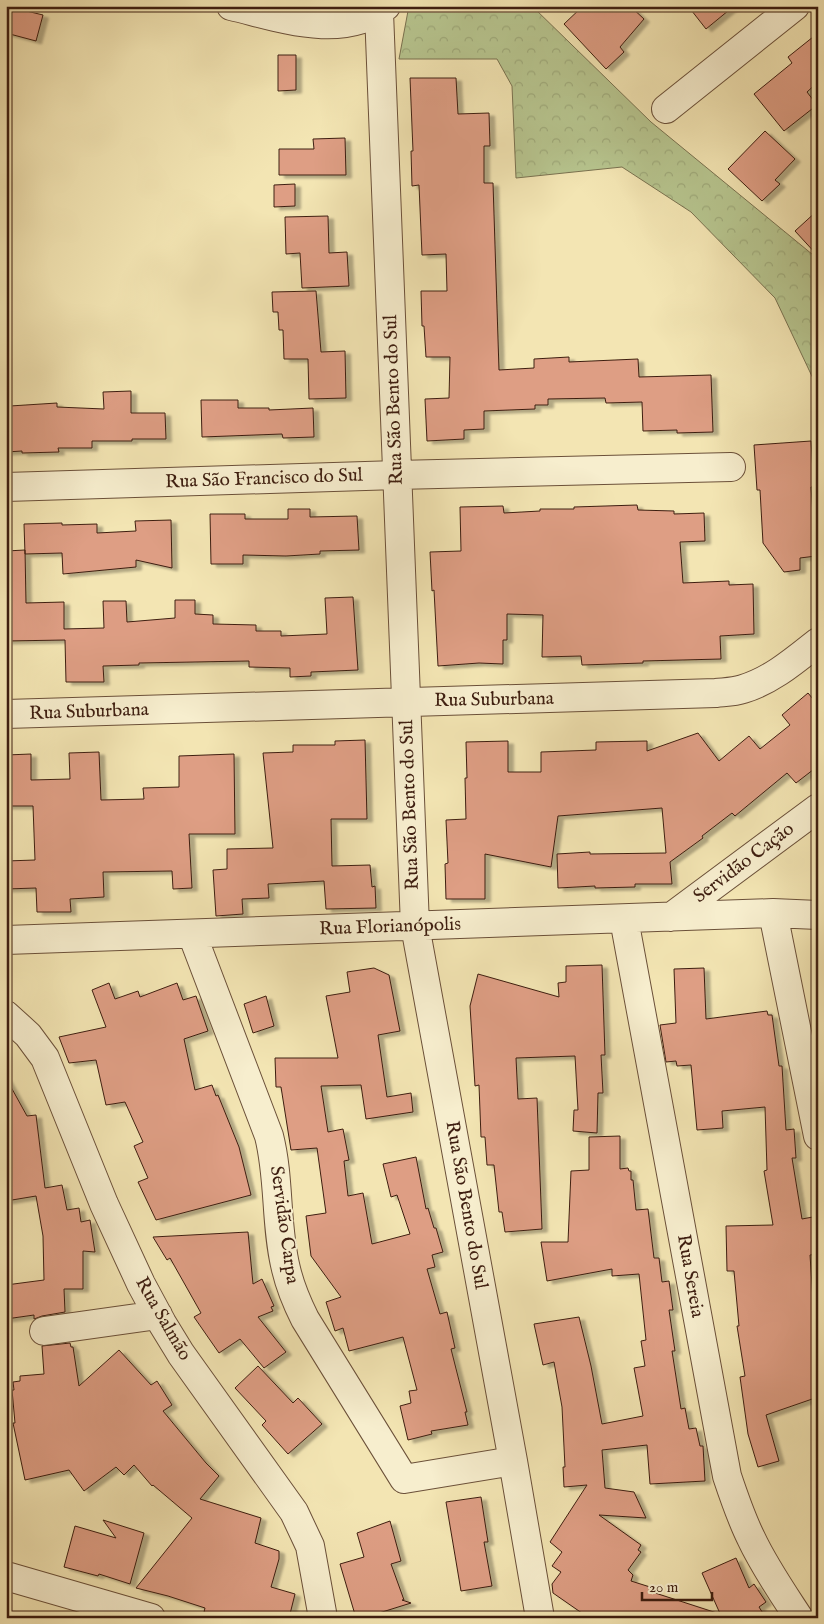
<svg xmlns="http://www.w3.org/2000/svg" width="824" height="1624" font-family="'IM FELL English',serif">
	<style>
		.forest { fill: url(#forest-crowns); stroke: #7a7250 }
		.building { fill: #de9e84; stroke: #3e1e10; filter: url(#shadow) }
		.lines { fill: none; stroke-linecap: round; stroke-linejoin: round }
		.minor-casing { stroke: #6b5039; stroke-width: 30 }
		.minor { stroke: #f7eece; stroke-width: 28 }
		.labels { text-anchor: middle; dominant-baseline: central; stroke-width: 4; stroke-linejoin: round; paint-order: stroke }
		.street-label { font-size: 19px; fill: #3e1e10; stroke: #f7eece }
	</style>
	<defs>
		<pattern id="forest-crowns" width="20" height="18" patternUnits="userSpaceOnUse" patternTransform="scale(1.25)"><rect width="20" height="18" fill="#b7c58f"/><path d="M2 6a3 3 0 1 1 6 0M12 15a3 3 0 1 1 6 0" fill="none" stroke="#9ea97a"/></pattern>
		<filter id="shadow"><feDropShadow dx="5.5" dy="3" stdDeviation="1" flood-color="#0004"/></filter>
	</defs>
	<rect width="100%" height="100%" fill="#f3e5b3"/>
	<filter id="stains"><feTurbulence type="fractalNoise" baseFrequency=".004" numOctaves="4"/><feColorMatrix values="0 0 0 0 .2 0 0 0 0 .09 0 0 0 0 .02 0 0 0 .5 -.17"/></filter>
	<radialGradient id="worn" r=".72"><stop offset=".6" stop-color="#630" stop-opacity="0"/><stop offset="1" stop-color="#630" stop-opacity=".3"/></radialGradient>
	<path class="forest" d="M414 6H532L651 122 818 259V389L775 298 691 212 622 167 516 178 512 86 497 59H399L408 11Z"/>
	<path class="building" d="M6 6 43 15 36 41 6 33Z
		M583 6H630L644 19 620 47 624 52 606 69 564 24Z
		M688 6H734L706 29Z
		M818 33V82L807 92 817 105 784 131 754 94 792 63 788 57Z
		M278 55H296V90L278 91Z
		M410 78H456L458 114 489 113 490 146H484V183H493L499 370 534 368V359L569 357V362L638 359 639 377 711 375 713 432 677 433V430L643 431 642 402 606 403 605 398 548 399V405H535V409L484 411V429L464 430V439L427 441 425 399 449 398 450 357H426L424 326H422L421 291H447L446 254 422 255 419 185 412 186 411 151H413Z
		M765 131 795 159 775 180 780 184 762 201 728 169Z
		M345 138 346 175H279V149H314L313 139Z
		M295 184V206L274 207V185Z
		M818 210V256L795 231Z
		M328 216 329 253 347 252 349 286 302 288 300 253 286 254 285 217Z
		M316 291 321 352 345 351 346 398 309 399 308 359H284L283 330H279L278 312H273L272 292Z
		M131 391V413H165L166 439H132V441H92V448H58L59 452 22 453V451L6 452V414H10V406L57 403V407L104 409 103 392Z
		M201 400H238V408H269V410L313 408 314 437 283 438 282 434 202 437Z
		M811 441 814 487H811L816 556 800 558V570L784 572 763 543 760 490H757L754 445Z
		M637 505 638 510 674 511V514L704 513 705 541 680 542 683 583 729 581V585L753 584 754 634 720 636 721 659 643 661V663L582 665 581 656 542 657 543 615 507 614V640H503V664L479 663 438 666 434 590 432 591 430 552 461 551 460 507 503 506 504 513 540 511V509H574V507Z
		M288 509H310V517L357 516 359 550 320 551V554L286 556 243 555V564H211L210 514H245V519H288Z
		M171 520 172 568 136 560V567L63 574 62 553 25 554 24 524 62 523V525L97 524V533L136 531 135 521Z
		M25 550 26 603 64 602V629L104 628 103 601H126L127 622 175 618V600H195V614L213 615V624L256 625V631H281V636L327 634 325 598 353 597 358 670 311 672V676L290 677V668L249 667V661L139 663V665L103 666 104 682H66L65 640 6 641V551Z
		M808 693 818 705V766L796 783 787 773 735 816 732 813 702 836 703 838 670 862 672 884H635V887L595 888V886L558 888 557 854 590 852V854L666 853 662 808 558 816 551 867 485 854V899H446L445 864 448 863 446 820 466 819 465 778H467L466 742 508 741V772H541V752L596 750V742L647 741V751L698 733 719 761 749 736 760 749 790 725 782 715Z
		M365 740 367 819H331L332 866 370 865 372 887 375 886 376 908 326 909 324 881 268 884 269 898 242 899 243 914 216 916 213 870 227 869V849L273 848 263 753 293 752V745H335V741Z
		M99 752 101 800 144 799 143 788 179 787V756L234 754 235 834H189L192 888 173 889 172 871 103 872 104 897 70 899 71 912H37L36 888 6 889V861L35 860 33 806H6V755L31 754V780L70 779 69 753Z
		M602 965 605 1055H601L603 1093H598L597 1133 573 1131 574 1110H578L575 1056 516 1058 518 1099 537 1098 542 1229 505 1232 502 1212H499L494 1165H487L485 1137H481L479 1085 475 1086 470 1006 478 974 559 997 558 983 566 982V966Z
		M374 968 389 975 400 1031 378 1035 387 1097 411 1093 413 1112 366 1119 361 1085 321 1086 328 1132 343 1129 349 1160 344 1161 348 1196 363 1193 372 1244 410 1234 397 1195 391 1197 383 1164 416 1157 426 1209 428 1208 434 1228H436L443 1252 432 1255 435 1267 427 1269 440 1314 447 1312 455 1348 451 1349 467 1412H465L468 1425 431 1431 432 1434 408 1440 400 1406 411 1403 409 1391 417 1390 403 1337 349 1351 343 1328 335 1331 326 1302 341 1297 311 1256 306 1216 326 1213 317 1148 291 1150 281 1087H276L275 1058H338L326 996 350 992 347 972Z
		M704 968 706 1019 767 1011 768 1015H772L779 1066H782L786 1130 794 1129 796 1158H792L802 1219 818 1216V1254L810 1255 813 1300H818V1397L766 1415 779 1461 758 1467 748 1434 740 1377 745 1376 737 1326H739L734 1271H727L726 1226 773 1225 764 1171 767 1170 765 1107 722 1111 723 1128 697 1130 691 1065 677 1066 676 1061 666 1062 660 1025 676 1023 674 969Z
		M109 983 115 999 138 991 140 997 177 983 183 1000 196 996 208 1031 184 1039 195 1090 212 1085 216 1096 218 1095 239 1147 251 1195 156 1220 138 1182 148 1178 134 1146 143 1142 125 1102 106 1105 96 1060 69 1063 59 1037 106 1027 92 990Z
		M266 996 274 1026 253 1033 244 1004Z
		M6 1078 27 1116 36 1115 45 1188 62 1185 67 1210 79 1208 81 1222 90 1220 95 1252 83 1251V1289H64L65 1312 42 1316 34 1319V1315L6 1319V1285L44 1280 43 1236 36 1196 6 1201Z
		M620 1136V1169L628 1168 629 1171H631V1180H633L636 1210 648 1209 654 1258H659L662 1282 669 1281 673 1310H669L675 1351H672L681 1409 685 1408 689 1429 696 1428 700 1446H703L705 1481 650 1484 647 1445 602 1450 605 1488 634 1492 646 1518 599 1515 641 1545 638 1550 641 1552 628 1570 633 1575 631 1581 650 1587 649 1591 720 1614 719 1618H589L553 1593 552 1584 561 1572 552 1566 562 1552 550 1542 587 1485 564 1487 563 1467H565L562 1407 554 1362 543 1365 534 1324 579 1317 591 1366 602 1424 643 1416 634 1368 645 1366 641 1341 646 1340 639 1274 612 1276V1269L547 1281 541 1242H568L571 1171 589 1170V1137Z
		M248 1232 253 1284 262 1279 274 1306 271 1307 273 1311 258 1317 286 1352 264 1368 240 1339 219 1353 194 1317 201 1313 170 1258 167 1260 153 1237Z
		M70 1343 71 1347H73L79 1386 119 1350 151 1385 157 1381 172 1405 163 1411 206 1463 219 1476 200 1499 261 1518 255 1543 279 1551V1559L271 1587 295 1594 289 1618H224L204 1612 205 1608 168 1596 136 1588 192 1518 153 1485 152 1486 134 1465 124 1475 116 1467 84 1491 69 1470 25 1480 13 1423H15L12 1390H14L13 1382 20 1381V1376L44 1374 42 1346Z
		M258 1366 293 1403 298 1398 322 1424 288 1454 262 1425 266 1421 235 1388Z
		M481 1497 488 1542H484L492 1586 461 1591 446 1502Z
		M103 1520 144 1533 130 1584 99 1574 98 1576 64 1567 75 1526 116 1538Z
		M390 1521 401 1561 391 1564 404 1600H402L411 1603 363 1618H356L340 1564 364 1557 357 1533Z
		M736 1558 749 1588 754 1584 766 1602 759 1607 766 1618H722L702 1573Z"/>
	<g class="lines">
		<defs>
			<path id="minor" d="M231 6C279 17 342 41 386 6
				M379 12 415 926 513 1461 540 1618
				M666 109 795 6
				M6 487 397 475 731 467
				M6 714 716 693C725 692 734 692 743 689 772 680 794 661 818 642
				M773 913 818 1136
				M671 917 818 808
				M624 919 727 1476C734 1497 741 1518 751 1538 764 1566 782 1592 799 1618
				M192 934 269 1136C280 1179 275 1225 286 1269 290 1286 297 1303 305 1319L404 1479 513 1461
				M6 940 773 913 818 915
				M6 1015 28 1035 45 1058 104 1204 141 1284 162 1323 181 1354 294 1512 310 1546 323 1618
				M44 1331 158 1315
				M6 1576 151 1618"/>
		</defs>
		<use href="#minor" class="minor-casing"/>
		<use href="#minor" class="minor"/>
	</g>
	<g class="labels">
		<g class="street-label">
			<text transform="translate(394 400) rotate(-92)">Rua São Bento do Sul</text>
			<text transform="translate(264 479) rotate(-2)">Rua São Francisco do Sul</text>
			<text transform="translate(494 700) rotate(-1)">Rua Suburbana</text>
			<text transform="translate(89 712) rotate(-2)">Rua Suburbana</text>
			<text transform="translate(410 805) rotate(-92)">Rua São Bento do Sul</text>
			<text transform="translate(744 863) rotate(-37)">Servidão Cação</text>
			<text transform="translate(390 927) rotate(-2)">Rua Florianópolis</text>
			<text transform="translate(466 1205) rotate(80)">Rua São Bento do Sul</text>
			<text transform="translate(284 1225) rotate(82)">Servidão Carpa</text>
			<text transform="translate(690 1276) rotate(80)">Rua Sereia</text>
			<text transform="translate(163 1319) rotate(60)">Rua Salmão</text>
		</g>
	</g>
	<rect width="824" height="1624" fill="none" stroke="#f3e5b3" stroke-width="25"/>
	<rect x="8" y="8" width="809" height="1609" fill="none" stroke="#3e1e10" stroke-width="2.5"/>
	<rect x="12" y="12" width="799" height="1599" fill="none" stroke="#3e1e10"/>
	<path d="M642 1592v8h70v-8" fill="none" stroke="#3e1e10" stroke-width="2.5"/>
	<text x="649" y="1592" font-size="15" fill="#3e1e10" stroke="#f7eece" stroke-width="4" paint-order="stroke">20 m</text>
	<rect width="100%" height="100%" filter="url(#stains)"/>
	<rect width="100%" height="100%" fill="url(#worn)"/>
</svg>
